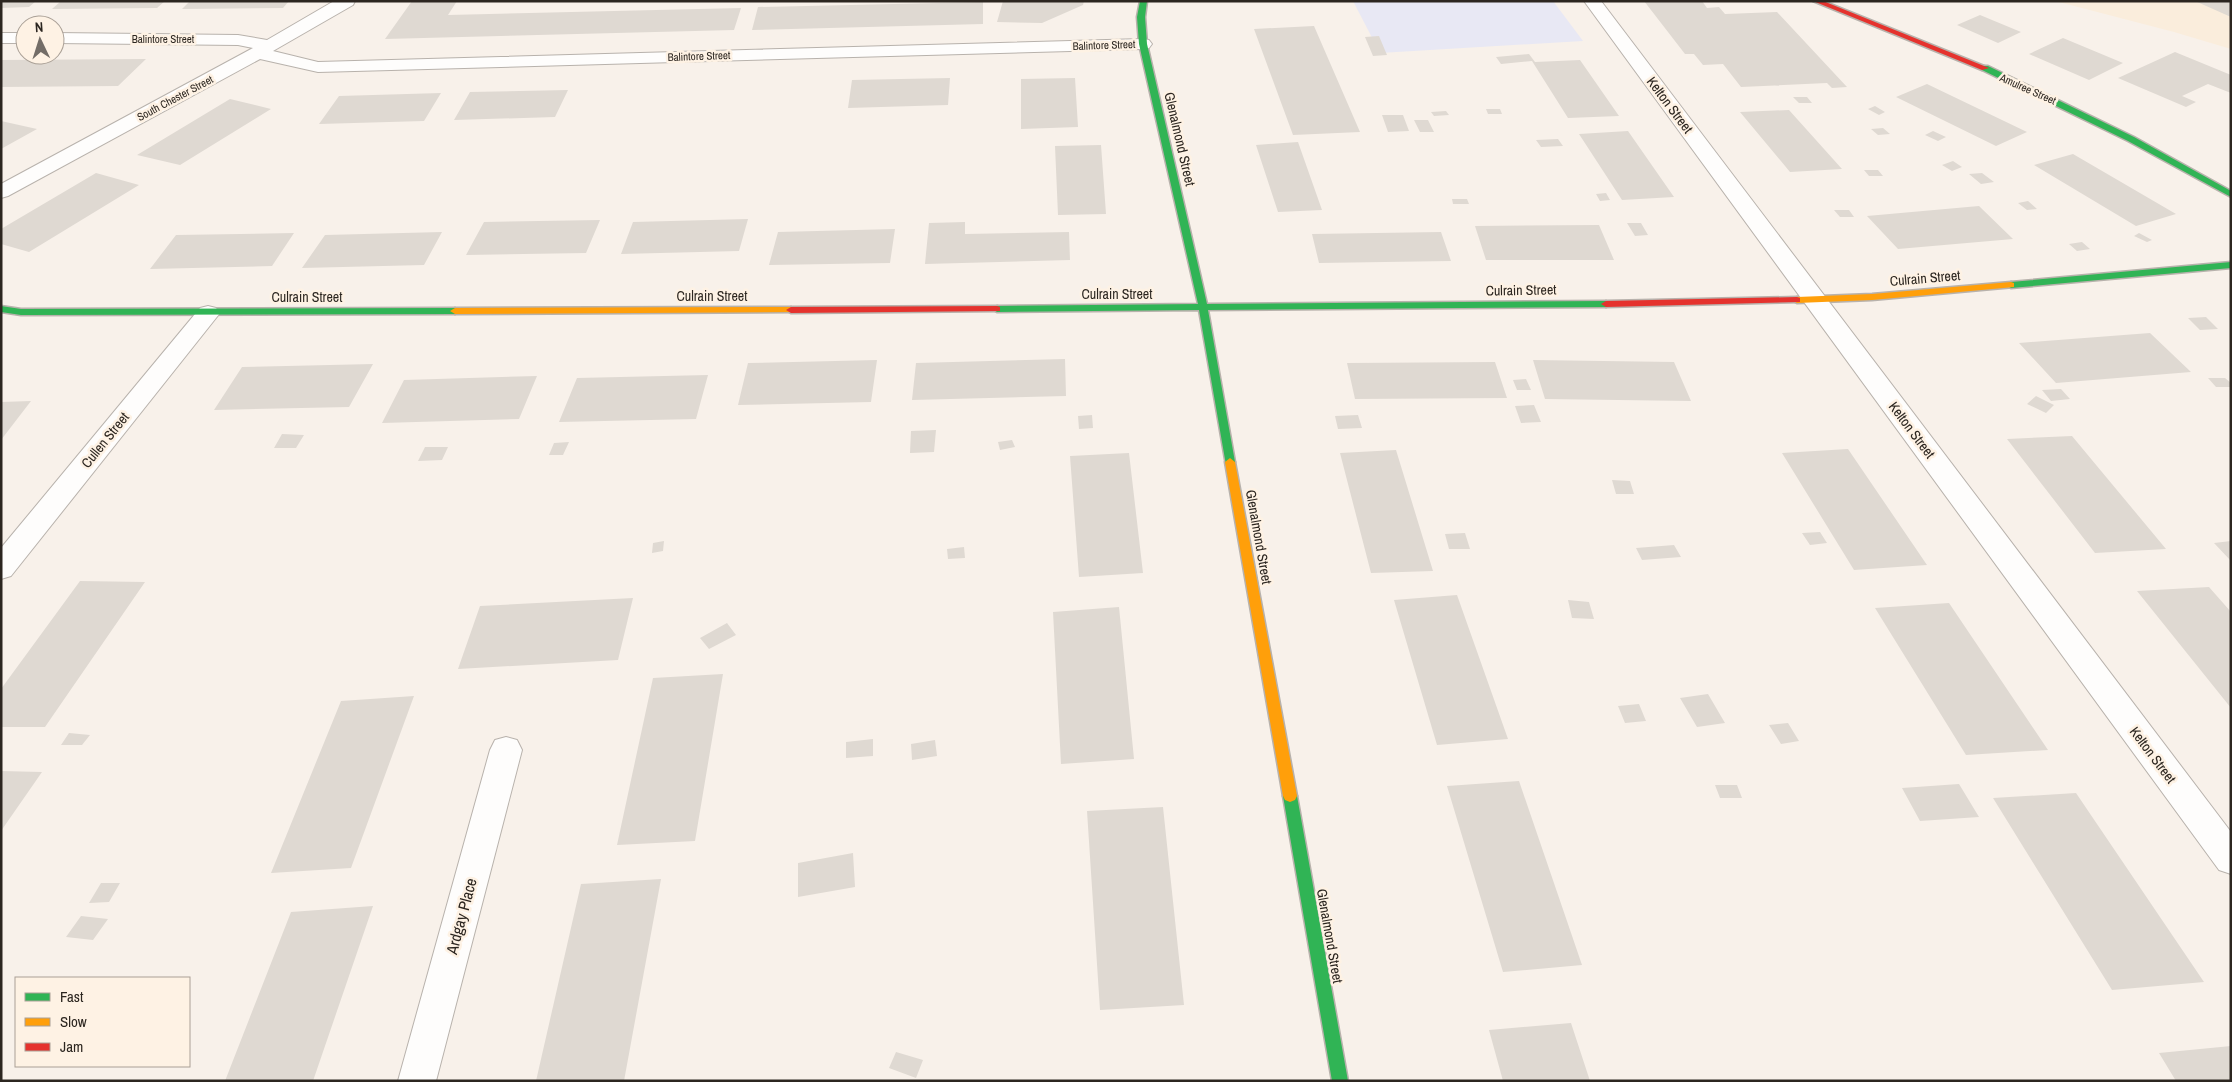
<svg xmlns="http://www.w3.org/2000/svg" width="2232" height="1082" font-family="'Archivo Narrow',sans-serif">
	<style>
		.built { fill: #faeddc }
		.green { fill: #e8e8f4 }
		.building { fill: #dfd9d2 }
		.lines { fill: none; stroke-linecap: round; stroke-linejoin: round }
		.street-casing { stroke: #b8b2ac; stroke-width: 2 }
		.fast-casing { stroke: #b8b2ac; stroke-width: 3 }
		.slow-casing { stroke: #b8b2ac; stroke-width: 3 }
		.jam-casing { stroke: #b8b2ac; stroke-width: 3 }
		.street { fill: #fefdfc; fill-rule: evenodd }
		.fast { fill: #30b455; fill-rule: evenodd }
		.slow { fill: #ff9f0a; fill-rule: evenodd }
		.jam { fill: #e5322d; fill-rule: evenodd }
		.labels { text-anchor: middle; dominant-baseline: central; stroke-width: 5; stroke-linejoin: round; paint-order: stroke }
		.far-street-label { font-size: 11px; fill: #2c2620; stroke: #fef2e4 }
		.street-label { font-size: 14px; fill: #2c2620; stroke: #fef2e4 }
		.near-street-label { font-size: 16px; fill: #2c2620; stroke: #fef2e4 }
	</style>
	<rect width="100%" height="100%" fill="#f8f1ea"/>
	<path class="built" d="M2055 1H2231V49L2174 32Z"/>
	<path class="green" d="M1353 1H1553L1583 41 1380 53Z"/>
	<path class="building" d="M1 1H36L29 7 1 8Z
		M61 1H165L157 8 52 9Z
		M190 1H289L283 8 182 9Z
		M412 1H457L448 15 741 8 734 30 385 39Z
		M1003 1H1084L1083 5 1042 23 997 22Z
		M1644 1H1702L1707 8 1719 7 1725 14 1777 12 1847 87 1832 88 1827 83 1741 87 1723 64 1703 65 1694 54H1685Z
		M2195 1H2231V17Z
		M983 2V24L752 30 758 7Z
		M1980 15 2021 32 1998 43 1957 25Z
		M1314 26 1360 132 1293 135 1254 29Z
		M1379 36 1387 55 1373 56 1365 37Z
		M2063 38 2123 63 2089 80 2029 54Z
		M2175 52 2231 75V93L2208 84 2182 96 2196 102 2186 107 2118 78Z
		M1529 54 1535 62 1580 60 1619 116 1568 118 1532 61 1501 64 1496 57Z
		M146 59 118 86 1 87V60Z
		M950 78 948 105 848 108 852 80Z
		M1075 78 1078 127 1021 129V79Z
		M1927 84 2027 132 1996 146 1896 97Z
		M568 90 555 117 454 120 470 92Z
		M441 93 424 121 319 124 339 96Z
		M1793 97H1807L1812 103H1799Z
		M230 99 271 109 180 165 137 155Z
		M1875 106 1885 112 1879 115 1868 109Z
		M1486 109H1500L1502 114H1488Z
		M1789 110 1842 169 1790 172 1740 112Z
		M1446 111 1449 115 1434 116 1431 112Z
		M1382 115H1403L1409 131 1388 132Z
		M1414 120H1428L1434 132H1420Z
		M1 121 37 129 1 149Z
		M1883 128 1890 134 1878 135 1871 129Z
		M1628 131 1674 197 1622 200 1579 134Z
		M1933 131 1946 137 1938 141 1925 135Z
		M1558 139 1563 146 1541 147 1536 140Z
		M1298 142 1322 210 1278 212 1256 145Z
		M1101 145 1106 214 1058 215 1055 146Z
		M2073 154 2176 214 2136 226 2034 165Z
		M1953 161 1962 167 1952 171 1942 165Z
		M1864 170H1878L1883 176H1869Z
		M96 173 139 185 29 252 1 244V229Z
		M1982 173 1994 182 1981 184 1969 174Z
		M1606 193 1610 200 1600 201 1596 194Z
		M1452 199H1467L1469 204H1453Z
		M2028 201 2037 209 2027 210 2018 203Z
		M1979 206 2013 239 1898 249 1867 216Z
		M1834 210H1849L1854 217H1840Z
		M748 219 739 251 621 254 633 222Z
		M600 220 586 253 466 255 484 222Z
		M965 222V234L1069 232 1070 260 925 264 929 223Z
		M1627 223H1641L1648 235 1635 236Z
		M1599 225 1614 260H1486L1475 226Z
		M895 229 890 263 769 265 778 232Z
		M442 232 424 265 302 268 325 235Z
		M1441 232 1451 261 1319 263 1312 234Z
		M294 233 272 266 150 269 176 235Z
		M2139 233 2152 240 2147 242 2134 236Z
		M2082 242 2090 249 2077 251 2069 244Z
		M2206 317 2218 329 2200 330 2188 318Z
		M2150 333 2191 372 2056 383 2019 343Z
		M1065 359 1066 396 912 400 916 363Z
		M877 360 871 402 738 405 748 363Z
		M1533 360 1674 362 1691 401 1545 399Z
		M1495 362 1507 398 1355 399 1347 363Z
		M373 364 349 407 214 410 242 367Z
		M708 375 696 419 559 422 577 378Z
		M537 376 519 419 382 423 404 380Z
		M2208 378H2225L2231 383V387H2216Z
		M1526 379 1531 390H1517L1513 380Z
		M2061 389 2070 399 2051 401 2042 390Z
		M2036 396 2054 405 2046 413 2027 404Z
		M31 401 1 440V402Z
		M1534 405 1541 422 1521 423 1515 406Z
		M1092 415 1093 428 1079 429 1078 416Z
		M1358 415 1362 428 1338 429 1335 416Z
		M936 430 934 452 910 453 911 431Z
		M282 434 304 435 296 448H274Z
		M2072 436 2166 549 2095 553 2007 439Z
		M1012 440 1015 447 1000 450 998 442Z
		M569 442 563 455H549L554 443Z
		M425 447H448L442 460 418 461Z
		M1848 449 1927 565 1854 570 1782 453Z
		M1396 450 1433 571 1371 573 1340 453Z
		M1129 453 1143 573 1079 577 1070 456Z
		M1612 480 1630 481 1634 494H1616Z
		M1820 532 1827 543 1810 545 1802 533Z
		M1465 533 1470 549H1449L1445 534Z
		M664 541 663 551 652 553 653 543Z
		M2231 541V561L2214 543Z
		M1674 545 1681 557 1642 560 1636 548Z
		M964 547 965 558 948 559 947 549Z
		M80 581 145 582 45 727H1V689Z
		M2209 587 2231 612V708L2137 591Z
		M1457 595 1508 739 1437 745 1394 600Z
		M633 598 618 660 458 669 480 606Z
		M1568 600 1589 602 1594 619 1572 618Z
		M1949 603 2048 750 1966 755 1875 608Z
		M1119 607 1134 759 1061 764 1053 612Z
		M727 623 736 635 709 649 700 638Z
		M723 674 695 841 617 845 653 678Z
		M1708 694 1725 723 1697 727 1680 698Z
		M414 696 351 868 271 873 341 701Z
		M1639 704 1646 721 1625 723 1618 706Z
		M1788 723 1799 741 1781 744 1769 725Z
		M69 733 90 735 82 745H61Z
		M873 739V756L846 758V742Z
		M935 740 937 756 912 760 911 744Z
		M1 771 42 772 1 831Z
		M1519 781 1582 965 1503 972 1447 786Z
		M1959 784 1979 817 1920 821 1902 788Z
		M1715 785H1737L1742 798H1720Z
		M2076 793 2204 982 2112 990 1993 798Z
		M1163 807 1184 1005 1100 1010 1087 811Z
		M853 853 855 887 798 897V863Z
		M661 879 624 1081H536L581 884Z
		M101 883H120L109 902 89 903Z
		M373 906 313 1081H225L291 912Z
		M81 916 108 919 93 940 66 937Z
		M1571 1023 1590 1081H1503L1489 1030Z
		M2231 1046V1081H2176L2159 1053Z
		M896 1052 923 1060 916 1078 889 1068Z"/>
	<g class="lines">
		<defs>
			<path id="street" d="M334 1H355L353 5 273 51 318 62 1143 39 1149 40 1152 44 1149 48 1143 49 318 72 260 59 8 196 1 198V184L253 48 238 45 55 43V33L238 35 267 40Z
				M1584 1H1601L2231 832V874L2219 870Z
				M1 33H25V43H1Z
				M208 306 216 308 220 313 216 318 11 576 1 579V548L200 308Z
				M506 737 517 740 522 750 436 1081H398L490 750 495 740Z"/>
			<path id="fast" d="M1140 1H1147L1145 17 1147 44 1207 304 1606 301 1611 304 1606 307 1208 310 1235 462 1234 465H1226L1199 310 997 312 992 309 997 306 1198 304 1139 44 1137 17Z
				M1982 66H1988L2134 137 2231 191V197L2128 141 1982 70Z
				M2231 262V268L2011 288 2006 285 2011 282Z
				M1 306 21 309 455 308 460 311 455 314 21 315 1 312Z
				M1290 790 1295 792 1297 796 1348 1081H1332L1283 796 1285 792Z"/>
			<path id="slow" d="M2011 282 2014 283V287L1872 300 1797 303 1792 300 1797 297 1872 294Z
				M791 307 796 310 794 312 455 314 450 311 455 308Z
				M1230 458 1235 462 1297 796 1295 800 1290 802 1285 800 1283 796 1225 462Z"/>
			<path id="jam" d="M1813 1H1823L1989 68 1982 70Z
				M1797 297 1800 298V302L1606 307 1601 304 1606 301Z
				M997 306 1000 307V311L791 313 786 310 791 307Z"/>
		</defs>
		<use href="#street" class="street-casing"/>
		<use href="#fast" class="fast-casing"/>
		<use href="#slow" class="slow-casing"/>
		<use href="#jam" class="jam-casing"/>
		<use href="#street" class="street"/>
		<use href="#fast" class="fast"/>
		<use href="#slow" class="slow"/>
		<use href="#jam" class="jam"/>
	</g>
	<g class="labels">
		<g class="far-street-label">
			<text x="163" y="39">Balintore Street</text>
			<text transform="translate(1104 45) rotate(-2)">Balintore Street</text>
			<text transform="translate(699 56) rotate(-2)">Balintore Street</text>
			<text transform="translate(2028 89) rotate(24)">Amulree Street</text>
			<text transform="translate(175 98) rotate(-28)">South Chester Street</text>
		</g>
		<g class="street-label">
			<text transform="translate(1670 105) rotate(53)">Kelton Street</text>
			<text transform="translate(1180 139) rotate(77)">Glenalmond Street</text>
			<text transform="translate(1925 278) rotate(-5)">Culrain Street</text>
			<text transform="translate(1521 290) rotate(-1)">Culrain Street</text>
			<text x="1117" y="294">Culrain Street</text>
			<text x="712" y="296">Culrain Street</text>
			<text x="307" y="297">Culrain Street</text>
			<text transform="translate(1912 430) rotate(53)">Kelton Street</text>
			<text transform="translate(105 440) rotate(-51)">Cullen Street</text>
			<text transform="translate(1259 537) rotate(80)">Glenalmond Street</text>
			<text transform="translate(2153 755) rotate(53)">Kelton Street</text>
			<text transform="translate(1330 936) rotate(80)">Glenalmond Street</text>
		</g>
		<g class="near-street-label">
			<text transform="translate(461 916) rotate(-75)">Ardgay Place</text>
		</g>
	</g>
	<rect width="2232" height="1082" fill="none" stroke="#2c2620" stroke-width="5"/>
	<rect x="15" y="977" width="175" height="90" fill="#fef2e4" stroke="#aaa096"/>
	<rect x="25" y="993" width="25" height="8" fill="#30b455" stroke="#aaa096"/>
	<text x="60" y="1002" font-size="15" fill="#2c2620">Fast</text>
	<rect x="25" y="1018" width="25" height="8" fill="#ff9f0a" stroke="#aaa096"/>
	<text x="60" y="1027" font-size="15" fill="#2c2620">Slow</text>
	<rect x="25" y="1043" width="25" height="8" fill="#e5322d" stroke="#aaa096"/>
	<text x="60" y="1052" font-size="15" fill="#2c2620">Jam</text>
	<g transform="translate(40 40) rotate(356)"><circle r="24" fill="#fef2e4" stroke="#aaa096"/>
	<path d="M0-4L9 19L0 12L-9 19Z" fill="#736d67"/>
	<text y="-8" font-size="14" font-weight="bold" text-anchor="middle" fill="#2c2620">N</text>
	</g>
</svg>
